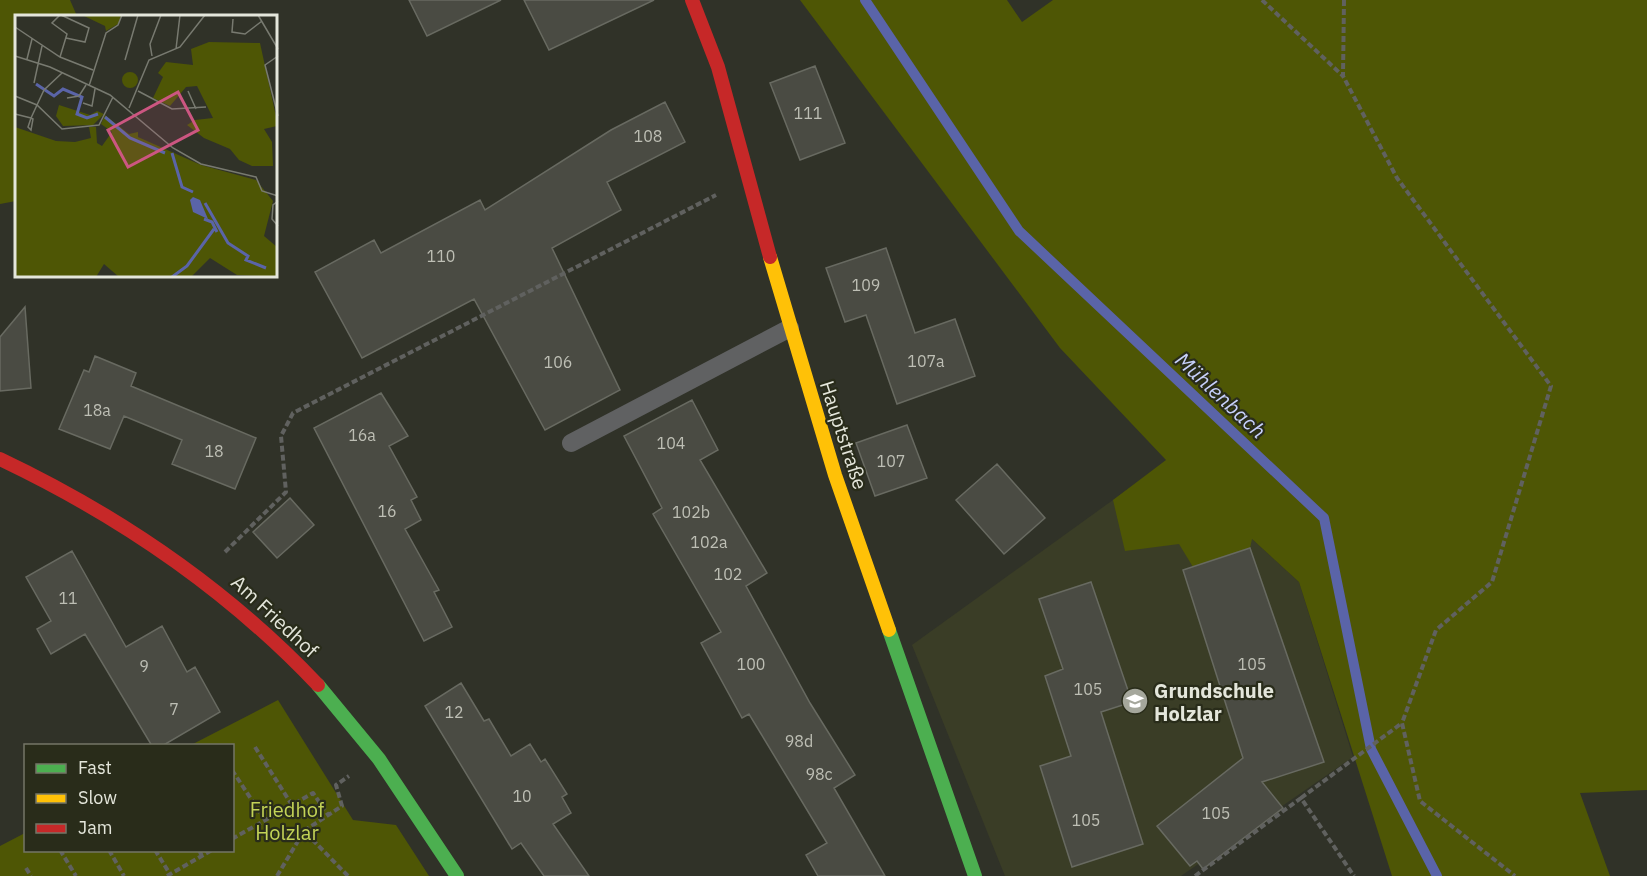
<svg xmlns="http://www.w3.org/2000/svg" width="1647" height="876" font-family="'IBM Plex Sans',sans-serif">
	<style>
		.built { fill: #3a3d26 }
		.green { fill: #4e5605 }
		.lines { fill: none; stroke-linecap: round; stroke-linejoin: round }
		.stream { stroke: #5a64a8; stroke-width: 10 }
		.building { fill: #4a4b43; stroke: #686a61; stroke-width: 1.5 }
		.path { stroke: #60615f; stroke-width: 4; stroke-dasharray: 6 3; stroke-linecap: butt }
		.lane { stroke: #606162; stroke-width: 18 }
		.fast { stroke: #4caf50; stroke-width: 14 }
		.slow { stroke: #ffc107; stroke-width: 14 }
		.jam { stroke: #c62828; stroke-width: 14 }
		.labels { text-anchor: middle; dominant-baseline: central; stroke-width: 4.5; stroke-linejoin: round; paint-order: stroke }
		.number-label { font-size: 16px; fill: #bebfb5 }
		.street-label { font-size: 20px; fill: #e4e6db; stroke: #292c1a }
		.poi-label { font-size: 20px; font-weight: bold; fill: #e4e6db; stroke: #292c1a; text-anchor: start }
		.park-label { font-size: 20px; fill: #c3d357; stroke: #292c1a }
		.water-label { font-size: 21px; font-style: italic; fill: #c7d0fb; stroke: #292c1a }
		.inset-river { fill: none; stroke: #5a64a8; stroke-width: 3 }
		.inset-road { fill: none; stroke: #787a70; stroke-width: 1.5 }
		.view { fill: #cc5681; fill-opacity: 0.15; stroke: #cc5681; stroke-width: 3 }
		.inset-edge { fill: none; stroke: #e4e6db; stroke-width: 3 }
	</style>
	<rect width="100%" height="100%" fill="#303228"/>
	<path class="built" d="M1167 461 1299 582 1353 757 1181 876H1005L912 645Z"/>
	<path class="green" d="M0 0H70L77 16H16V201L0 204Z
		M800 0H1007L1022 22 1053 0H1647V790L1580 793 1610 876H1392L1299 582 1252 539 1250 548 1193 567 1179 544 1125 551 1113 500 1166 460 1060 348Z
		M278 700 353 820 396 825 429 876H0V846L25 833 26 850H232V746L191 745Z"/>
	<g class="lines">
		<path class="stream" d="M865 0 1019 231 1324 518 1371 749 1437 876"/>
	</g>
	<path class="building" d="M409 0H501L427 36Z
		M524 0H654L549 50Z
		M815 66 845 143 800 160 770 83Z
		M665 102 685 142 607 182 621 210 552 248 620 390 545 430 474 299 362 358 315 272 374 240 381 253 480 200 485 210 611 130Z
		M886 248 915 333 955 319 975 376 897 404 866 315 845 322 826 268Z
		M25 307 31 388 0 391V337Z
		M95 356 136 373 131 386 256 438 235 489 172 464 182 440 124 416 110 449 59 429 84 370 89 372Z
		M381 393 408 436 389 446 417 497 411 500 421 520 405 529 439 590 434 592 452 627 424 641 314 428Z
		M692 400 718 450 700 460 767 573 746 586 810 703 855 775 834 788 885 876H818L806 855 827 843 749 714 742 718 701 643 721 632 653 514 662 508 624 436Z
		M907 425 927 478 875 496 856 443Z
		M997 464 1045 518 1004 554 956 500Z
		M290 498 314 525 277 558 253 532Z
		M1250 548 1324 762 1262 782 1283 808 1203 869 1197 861 1190 866 1157 826 1243 758 1183 570Z
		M72 551 126 647 162 626 187 672 195 667 220 712 162 746H152L85 634 51 654 37 629 51 621 26 577Z
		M1091 582 1132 702 1101 712 1143 844 1072 867 1040 766 1071 756 1045 676 1063 669 1039 599Z
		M461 683 484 721 489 719 511 756 530 744 541 762 545 759 567 794 562 797 571 813 553 824 589 876H544L521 843 512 849 425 706Z"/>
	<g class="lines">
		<path class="path" d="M1262 0 1343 76
			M1344 0 1343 76 1397 178 1551 386 1492 582 1436 630 1402 723 1420 801 1515 876
			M225 552 286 492 281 436 293 413 716 195
			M255 747 292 805
			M232 770 265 820
			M1301 798 1402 723
			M232 839 313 793 329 816
			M60 850 76 876
			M109 850 124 876
			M155 850 170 874
			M199 850 202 856
			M26 868 31 876
			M167 876 212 850
			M277 876 304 831
			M348 876 304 831 342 806 336 785 349 776
			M1195 876 1301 798 1354 876"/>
		<path class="lane" d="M571 443 790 328"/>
		<path class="fast" d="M889 630 975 876
			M318 685 379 759 457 876"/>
		<path class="slow" d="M770 257 835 475 889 630"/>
		<path class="jam" d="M692 0 718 67 770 257
			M0 459C120 516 226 588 318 685"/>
	</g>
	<defs>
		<symbol id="school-disc" viewBox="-11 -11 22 22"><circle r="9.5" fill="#a5a79c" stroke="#292c1a"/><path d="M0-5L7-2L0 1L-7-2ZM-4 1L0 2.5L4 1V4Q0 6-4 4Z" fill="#fff"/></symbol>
	</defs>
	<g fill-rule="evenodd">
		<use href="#school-disc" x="1120" y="686" width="30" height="30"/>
	</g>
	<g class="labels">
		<g class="number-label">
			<text x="808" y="113">111</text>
			<text x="648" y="136">108</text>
			<text x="441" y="256">110</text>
			<text x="866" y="285">109</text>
			<text x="926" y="361">107a</text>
			<text x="558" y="362">106</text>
			<text x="97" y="410">18a</text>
			<text x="362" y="435">16a</text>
			<text x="671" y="443">104</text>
			<text x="214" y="451">18</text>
			<text x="891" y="461">107</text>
			<text x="387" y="511">16</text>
			<text x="691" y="512">102b</text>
			<text x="709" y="542">102a</text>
			<text x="728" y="574">102</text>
			<text x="68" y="598">11</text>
			<text x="751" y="664">100</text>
			<text x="1252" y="664">105</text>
			<text x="144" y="666">9</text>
			<text x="1088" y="689">105</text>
			<text x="174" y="709">7</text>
			<text x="454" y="712">12</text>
			<text x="799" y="741">98d</text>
			<text x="819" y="774">98c</text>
			<text x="522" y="796">10</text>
			<text x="1216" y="813">105</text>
			<text x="1086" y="820">105</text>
		</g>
		<g class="street-label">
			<text transform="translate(844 435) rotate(72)">Hauptstraße</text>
			<text transform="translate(275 616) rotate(43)">Am Friedhof</text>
		</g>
		<g class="poi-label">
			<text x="1154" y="690">Grundschule<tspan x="1154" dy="23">Holzlar</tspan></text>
		</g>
		<g class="park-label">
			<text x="287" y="809">Friedhof<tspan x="287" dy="23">Holzlar</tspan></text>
		</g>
		<g class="water-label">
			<text transform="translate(1221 395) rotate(43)">Mühlenbach</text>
		</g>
	</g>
	<g transform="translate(15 15)">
		<rect width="262" height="262" fill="#303228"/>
		<path d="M67 0H107L103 9 91 16 90 11ZM194 27 245 28 262 106V111L249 114 257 127 258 151H237L224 145 215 134 189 123 172 110 180 105 198 103 182 71 171 72 155 91 138 83 148 62 143 58 151 47 178 50 176 34ZM107 65a8 8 0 1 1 16 0a8 8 0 1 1-16 0ZM44 90 75 100 82 96 89 99 78 110 48 111 41 101ZM90 100 114 119 123 117V122L186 150 241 165 258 186 249 221 262 232V262L222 260 195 243 176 262H104L89 249 81 262H0V112L41 126 60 127 76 123 74 112H81L82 128 87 131 97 117 86 109Z" fill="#4e5605"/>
		<path d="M178 182 185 185 193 204 178 197 175 185Z" fill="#5a64a8"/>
		<path class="inset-river" d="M21 69 39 81 48 74 67 82 62 99 72 103 83 99M90 102 115 123 150 138M157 138 167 172 178 177M190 188 213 228 233 241 231 245 251 253M189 204 197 207 202 217M157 262 172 251 199 214"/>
		<path class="inset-road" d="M45 0 37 8 52 19 45 42M46 0 74 13 70 27 51 23M243 0 263 34M218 4 217 17 230 19 247 6M0 12 45 42 78 55M161 34 165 0M0 41 35 52 95 80 158 133 186 149 241 162 247 176 263 181M137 41 135 29 146 0M263 41 250 50 263 101M12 44 17 24M110 45 123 0M19 68 27 31M74 71 91 18 103 10 107 0M123 76 157 94 191 92M173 76 181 94M0 81 22 90 47 114 84 110 98 82M52 83 64 81 71 70M68 88 77 91 80 74M114 93 134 45 165 32 190 0M0 99 16 103 18 104 16 115 13 112 16 103 22 90 29 75 47 58M263 186 258 190 257 204 263 211"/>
		<path class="view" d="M163 77 183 115 113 152 93 115Z"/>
		<rect width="262" height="262" class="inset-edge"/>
	</g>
	<rect x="24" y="744" width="210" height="108" fill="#292c1a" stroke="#747667" stroke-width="1.5"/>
	<rect x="36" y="764" width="30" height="9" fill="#4caf50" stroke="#747667" stroke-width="1.5"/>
	<text x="78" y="774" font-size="18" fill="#e4e6db">Fast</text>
	<rect x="36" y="794" width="30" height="9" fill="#ffc107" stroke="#747667" stroke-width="1.5"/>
	<text x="78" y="804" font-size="18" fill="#e4e6db">Slow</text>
	<rect x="36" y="824" width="30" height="9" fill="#c62828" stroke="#747667" stroke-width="1.5"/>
	<text x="78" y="834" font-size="18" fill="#e4e6db">Jam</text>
</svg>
